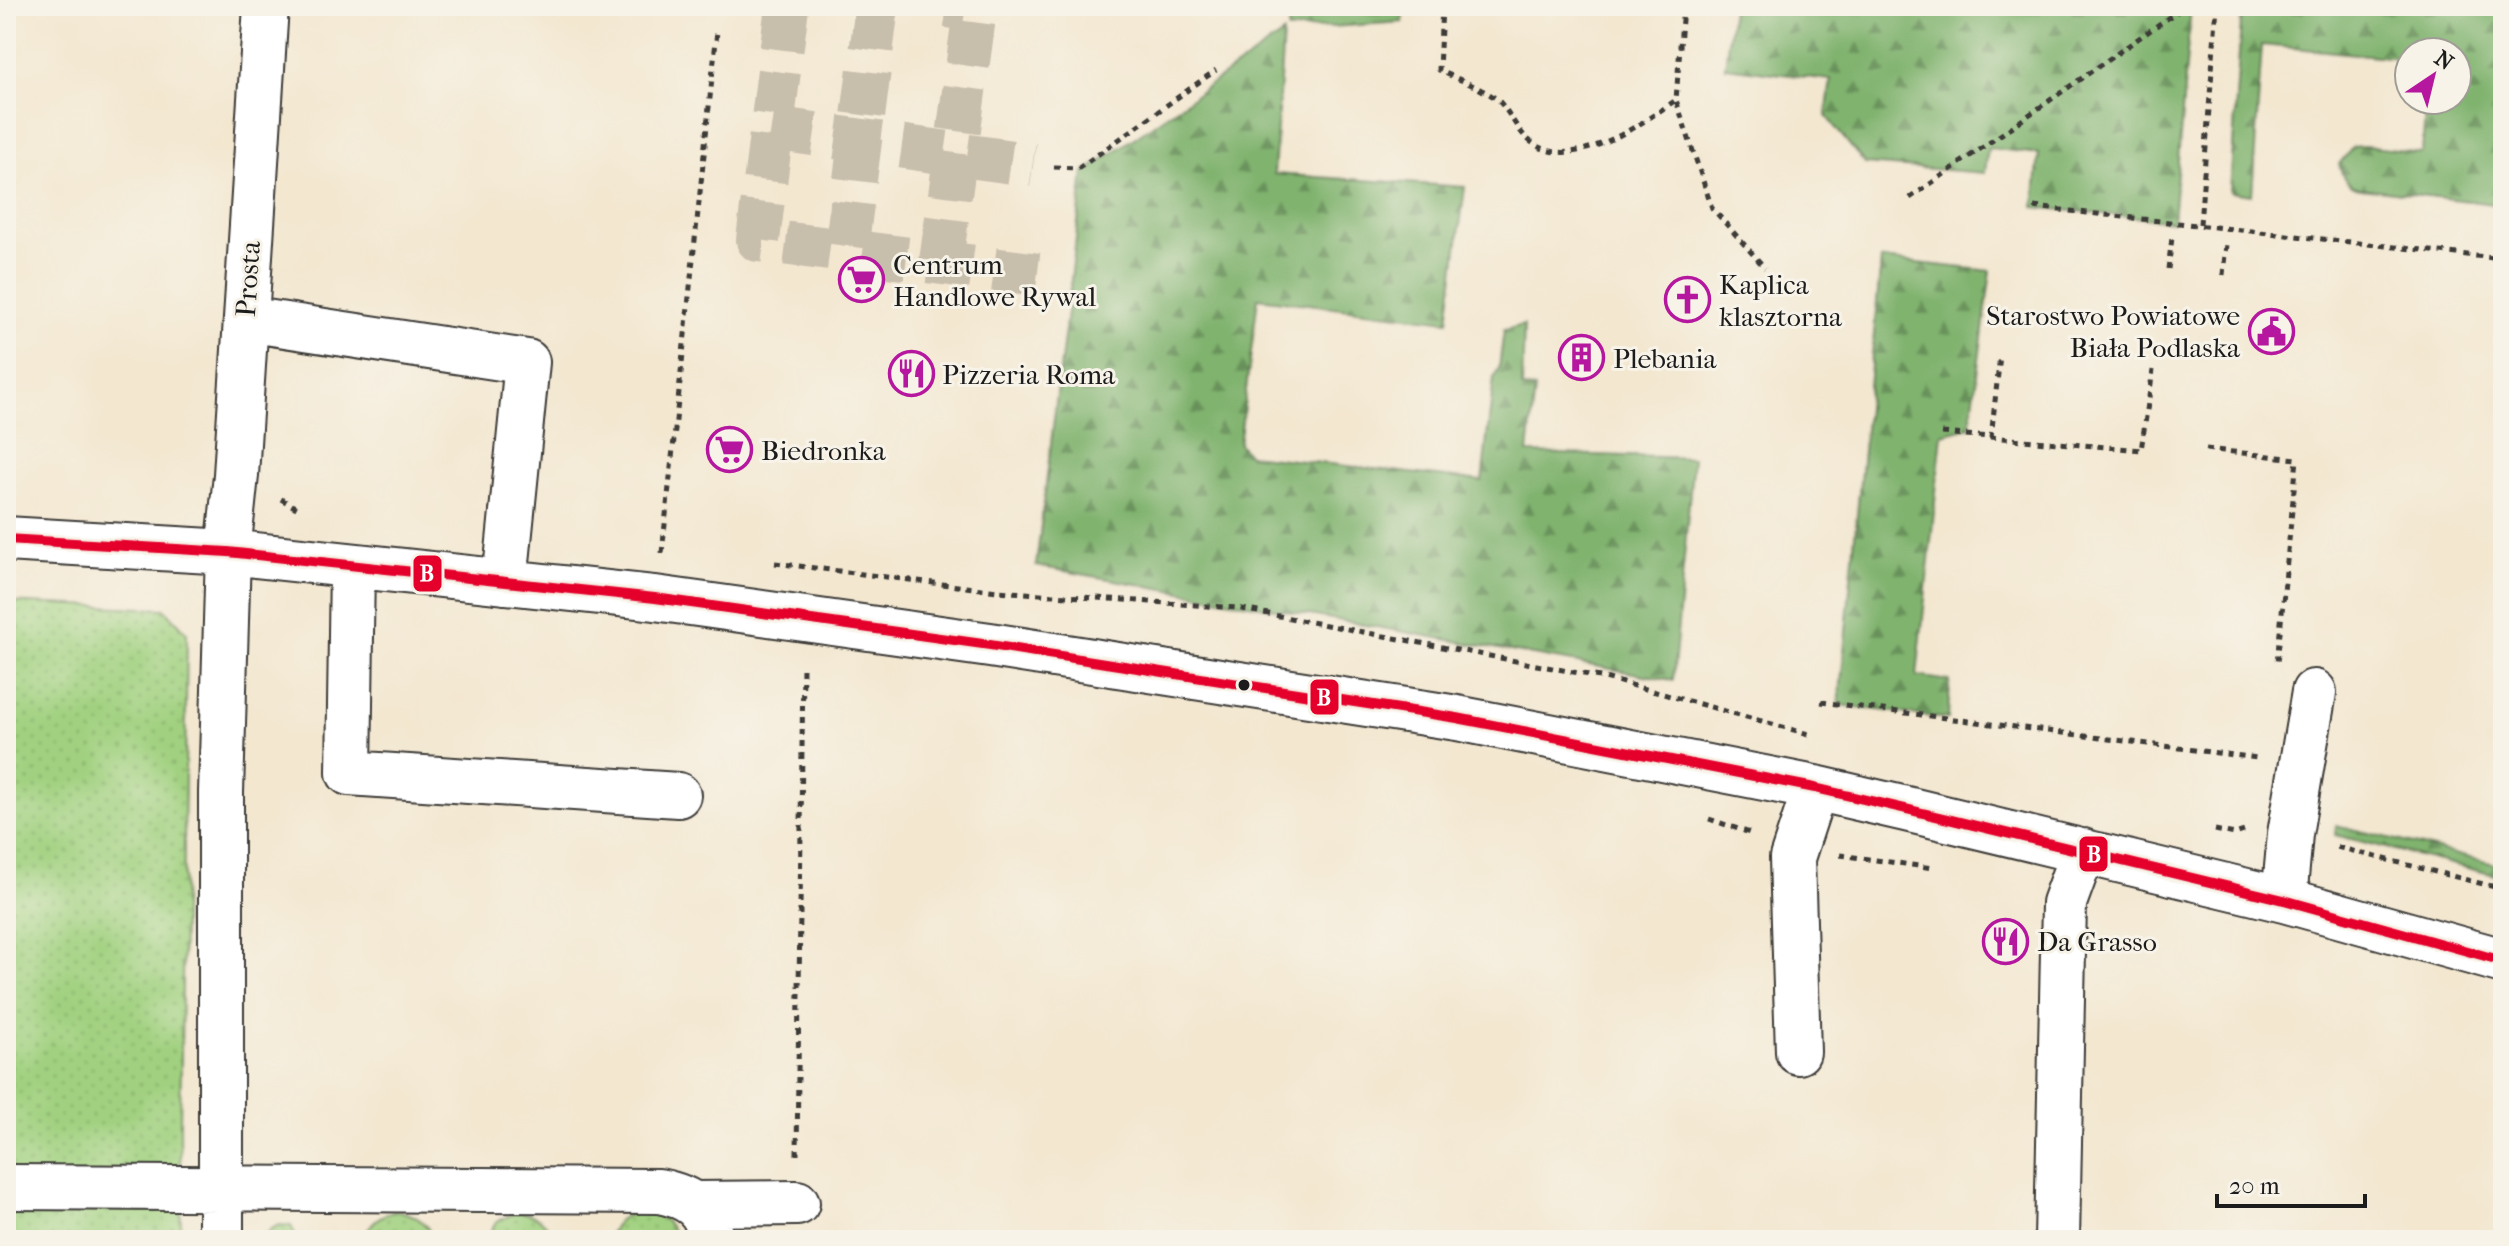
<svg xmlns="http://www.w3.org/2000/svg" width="2509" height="1246" font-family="'IM FELL French Canon',serif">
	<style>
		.grass { fill: url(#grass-dots); stroke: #5e764e; stroke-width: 2 }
		.forest { fill: url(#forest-firs); stroke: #4e6845; stroke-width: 2 }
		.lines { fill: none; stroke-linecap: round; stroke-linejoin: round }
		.minor-tunnel { stroke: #c8beac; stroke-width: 44; stroke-dasharray: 44 22; stroke-linecap: butt }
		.minor-casing { stroke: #3c3a37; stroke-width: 48 }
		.path { stroke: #3c3a37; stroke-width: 5; stroke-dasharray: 6 6; stroke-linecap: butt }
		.minor { stroke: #fff; stroke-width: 44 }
		.bus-1-casing { stroke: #f7f3e8; stroke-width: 16 }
		.bus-1 { stroke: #e4002b; stroke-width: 10 }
		.bus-dot { fill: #1c1c1c; stroke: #f7f3e8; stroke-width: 3 }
		.labels { text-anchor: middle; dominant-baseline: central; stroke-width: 6; stroke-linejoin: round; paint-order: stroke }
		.poi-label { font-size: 28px; fill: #1c1c1c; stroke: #f7f3e8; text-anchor: start }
		.street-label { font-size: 28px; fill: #1c1c1c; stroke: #f7f3e8 }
		.line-badge { stroke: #f7f3e8; stroke-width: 3 }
		.badge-label { font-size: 22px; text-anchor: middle; font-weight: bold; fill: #fff }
	</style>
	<defs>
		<pattern id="grass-dots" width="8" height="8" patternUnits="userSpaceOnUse" patternTransform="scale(2)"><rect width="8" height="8" fill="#a1d180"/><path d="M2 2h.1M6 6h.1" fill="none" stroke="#8ab36e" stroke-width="1.8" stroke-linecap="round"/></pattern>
		<pattern id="forest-firs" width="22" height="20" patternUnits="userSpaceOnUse" patternTransform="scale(2)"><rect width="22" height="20" fill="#80b36e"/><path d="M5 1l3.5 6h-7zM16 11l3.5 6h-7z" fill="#68915a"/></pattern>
	</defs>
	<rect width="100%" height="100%" fill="#f7f3e8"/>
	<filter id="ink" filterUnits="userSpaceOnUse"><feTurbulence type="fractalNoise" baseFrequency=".0125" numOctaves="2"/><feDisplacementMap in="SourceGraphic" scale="16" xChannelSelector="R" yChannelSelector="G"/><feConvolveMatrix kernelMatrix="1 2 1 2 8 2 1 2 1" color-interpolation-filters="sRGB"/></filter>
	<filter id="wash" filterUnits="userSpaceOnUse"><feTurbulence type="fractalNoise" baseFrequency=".006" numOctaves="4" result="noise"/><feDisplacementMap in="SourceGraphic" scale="32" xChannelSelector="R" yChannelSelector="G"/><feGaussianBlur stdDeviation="1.8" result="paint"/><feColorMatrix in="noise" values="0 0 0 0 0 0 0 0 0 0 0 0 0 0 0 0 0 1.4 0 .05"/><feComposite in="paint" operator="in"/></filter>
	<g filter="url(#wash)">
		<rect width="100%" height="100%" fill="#f3e7d0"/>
		<path class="grass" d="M6 602 165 609 187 633 180 1126 181 1240H6Z
			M398 1211C416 1214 428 1223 433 1240H364C369 1222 380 1214 398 1211Z
			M646 1211C662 1215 672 1224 676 1240H608C614 1219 626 1213 646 1211Z
			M516 1212C536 1213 548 1221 554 1240H487L495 1223Z
			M279 1225 291 1226 298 1240H261L271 1229Z"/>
		<path class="forest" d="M1290 6H1403V22L1288 30Z
			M1732 6H2191L2173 221 2034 207 2039 154 1988 148 1985 173 1865 164 1826 116 1831 80 1725 67Z
			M2242 6H2503V205L2361 188C2347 186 2342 177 2339 164L2353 147 2364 146 2422 153 2426 100H2457V52H2409V59L2262 45 2252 195 2230 192Z
			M1283 34 1274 174 1465 187 1448 321 1258 298 1239 444 1249 455 1482 481 1494 377 1499 368 1504 330 1524 325 1522 388 1535 389 1528 453 1693 458 1673 680 1036 566 1084 173Z
			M1881 259 1991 271 1970 427 1942 434 1917 676 1950 681 1948 719 1839 705Z
			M2336 825 2503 866V877L2335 835Z"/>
	</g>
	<g filter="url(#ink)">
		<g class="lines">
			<path class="minor-tunnel" d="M787 6 758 240 846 251
				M877 6 846 251 1039 275
				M771 128 1033 165
				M941 262 975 10 947 6"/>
			<defs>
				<path id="minor" d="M246 319 527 362 505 582
					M6 539 228 552 655 598 990 645 1457 718 1815 788 1906 809 2284 900 2503 961
					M352 566 349 773 678 795
					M2284 900 2290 834 2314 692
					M1798 1052 1792 858 1815 788
					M6 1187 659 1191C690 1197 707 1208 711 1240
					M694 1204 797 1203
					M221 1240V793L228 552 236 475 266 6
					M2057 1240 2064 903 2083 851"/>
			</defs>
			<use href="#minor" class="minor-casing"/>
			<path class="path" d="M1442 6 1439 70C1457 79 1477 86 1494 97 1508 106 1516 133 1534 144 1575 172 1642 123 1676 100
				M1683 6 1676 100 1712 208 1765 268
				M1054 167 1079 168 1216 70
				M1910 198 2185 6
				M2034 207 2503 259
				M2200 224 2217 6
				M2168 269 2172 238
				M2223 275 2226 244
				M1942 433 2141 450 2153 370
				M1991 438 2000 355
				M2206 449 2297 459 2277 663
				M281 499 300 510
				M662 553 717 31
				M775 563 997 591 1237 608 1605 678 1812 735
				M1821 702 2257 758
				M1709 819 1753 834
				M2215 830 2235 834 2244 831
				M2337 847 2503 889
				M1840 855 1933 868
				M797 1155 803 665"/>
			<use href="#minor" class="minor"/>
			<defs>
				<path id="bus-1" d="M6 539 228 552 655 598 990 645 1457 718 1815 788 1906 809 2284 900 2503 961"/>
			</defs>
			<use href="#bus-1" class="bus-1-casing"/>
			<use href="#bus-1" class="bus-1"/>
		</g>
	</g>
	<defs>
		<symbol id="supermarket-ring" viewBox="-11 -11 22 22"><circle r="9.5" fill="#f7f3e8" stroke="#b5179e" stroke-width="1.5"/><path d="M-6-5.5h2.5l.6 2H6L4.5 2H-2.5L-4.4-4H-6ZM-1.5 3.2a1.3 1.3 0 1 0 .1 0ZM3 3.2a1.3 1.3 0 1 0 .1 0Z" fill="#b5179e"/></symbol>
		<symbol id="church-ring" viewBox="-11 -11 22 22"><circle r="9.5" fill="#f7f3e8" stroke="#b5179e" stroke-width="1.5"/><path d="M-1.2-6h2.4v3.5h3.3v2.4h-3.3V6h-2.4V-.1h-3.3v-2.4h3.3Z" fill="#b5179e"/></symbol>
		<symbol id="civic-ring" viewBox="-11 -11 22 22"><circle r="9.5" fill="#f7f3e8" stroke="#b5179e" stroke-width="1.5"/><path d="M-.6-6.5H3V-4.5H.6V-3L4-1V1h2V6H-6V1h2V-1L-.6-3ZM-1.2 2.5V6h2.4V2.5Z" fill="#b5179e"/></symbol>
		<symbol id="building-ring" viewBox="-11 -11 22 22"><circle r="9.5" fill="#f7f3e8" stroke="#b5179e" stroke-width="1.5"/><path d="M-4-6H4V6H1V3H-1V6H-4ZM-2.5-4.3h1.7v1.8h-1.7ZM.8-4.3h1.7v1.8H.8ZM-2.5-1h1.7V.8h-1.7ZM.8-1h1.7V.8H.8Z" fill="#b5179e"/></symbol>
		<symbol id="restaurant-ring" viewBox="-11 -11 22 22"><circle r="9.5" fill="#f7f3e8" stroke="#b5179e" stroke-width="1.5"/><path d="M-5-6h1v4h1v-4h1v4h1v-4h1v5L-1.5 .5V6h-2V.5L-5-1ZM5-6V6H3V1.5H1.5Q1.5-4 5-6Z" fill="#b5179e"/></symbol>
	</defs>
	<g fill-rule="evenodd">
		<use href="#supermarket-ring" x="836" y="254" width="51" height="51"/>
		<use href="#church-ring" x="1662" y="274" width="51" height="51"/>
		<use href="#civic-ring" x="2246" y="306" width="51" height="51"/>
		<use href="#building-ring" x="1556" y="332" width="51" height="51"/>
		<use href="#restaurant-ring" x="886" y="348" width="51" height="51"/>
		<use href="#supermarket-ring" x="704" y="424" width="51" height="51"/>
		<use href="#restaurant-ring" x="1980" y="916" width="51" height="51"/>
	</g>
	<circle class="bus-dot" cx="1244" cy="685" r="7"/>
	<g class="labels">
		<g class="poi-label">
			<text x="893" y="264">Centrum<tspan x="893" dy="32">Handlowe Rywal</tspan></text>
			<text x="1719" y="284">Kaplica<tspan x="1719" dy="32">klasztorna</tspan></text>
			<text x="2240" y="315" text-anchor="end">Starostwo Powiatowe<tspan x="2240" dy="32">Biała Podlaska</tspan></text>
			<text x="1613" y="358">Plebania</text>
			<text x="942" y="374">Pizzeria Roma</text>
			<text x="761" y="450">Biedronka</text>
			<text x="2037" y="941">Da Grasso</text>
		</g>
		<g class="street-label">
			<text transform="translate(248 279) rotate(-86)">Prosta</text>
		</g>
	</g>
	<g class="line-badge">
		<rect x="412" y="554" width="31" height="39" rx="8" fill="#e4002b"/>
		<rect x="1309" y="678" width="31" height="38" rx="8" fill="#e4002b"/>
		<rect x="2078" y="835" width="31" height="38" rx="8" fill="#e4002b"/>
	</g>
	<g class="badge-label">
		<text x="427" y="581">B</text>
		<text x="1324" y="705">B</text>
		<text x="2094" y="862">B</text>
	</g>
	<rect width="2509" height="1246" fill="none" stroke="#f7f3e8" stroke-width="32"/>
	<g transform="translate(2433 76) rotate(35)"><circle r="38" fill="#f7f3e8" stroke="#9f9d96" stroke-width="2"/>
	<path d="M0-6L14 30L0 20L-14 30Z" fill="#b5179e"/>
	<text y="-12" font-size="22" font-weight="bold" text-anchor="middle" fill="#1c1c1c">N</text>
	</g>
	<path d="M2217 1194v12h148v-12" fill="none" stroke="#1c1c1c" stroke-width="4"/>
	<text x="2229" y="1194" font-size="24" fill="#1c1c1c" stroke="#f7f3e8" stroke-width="6" paint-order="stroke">20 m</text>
</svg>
